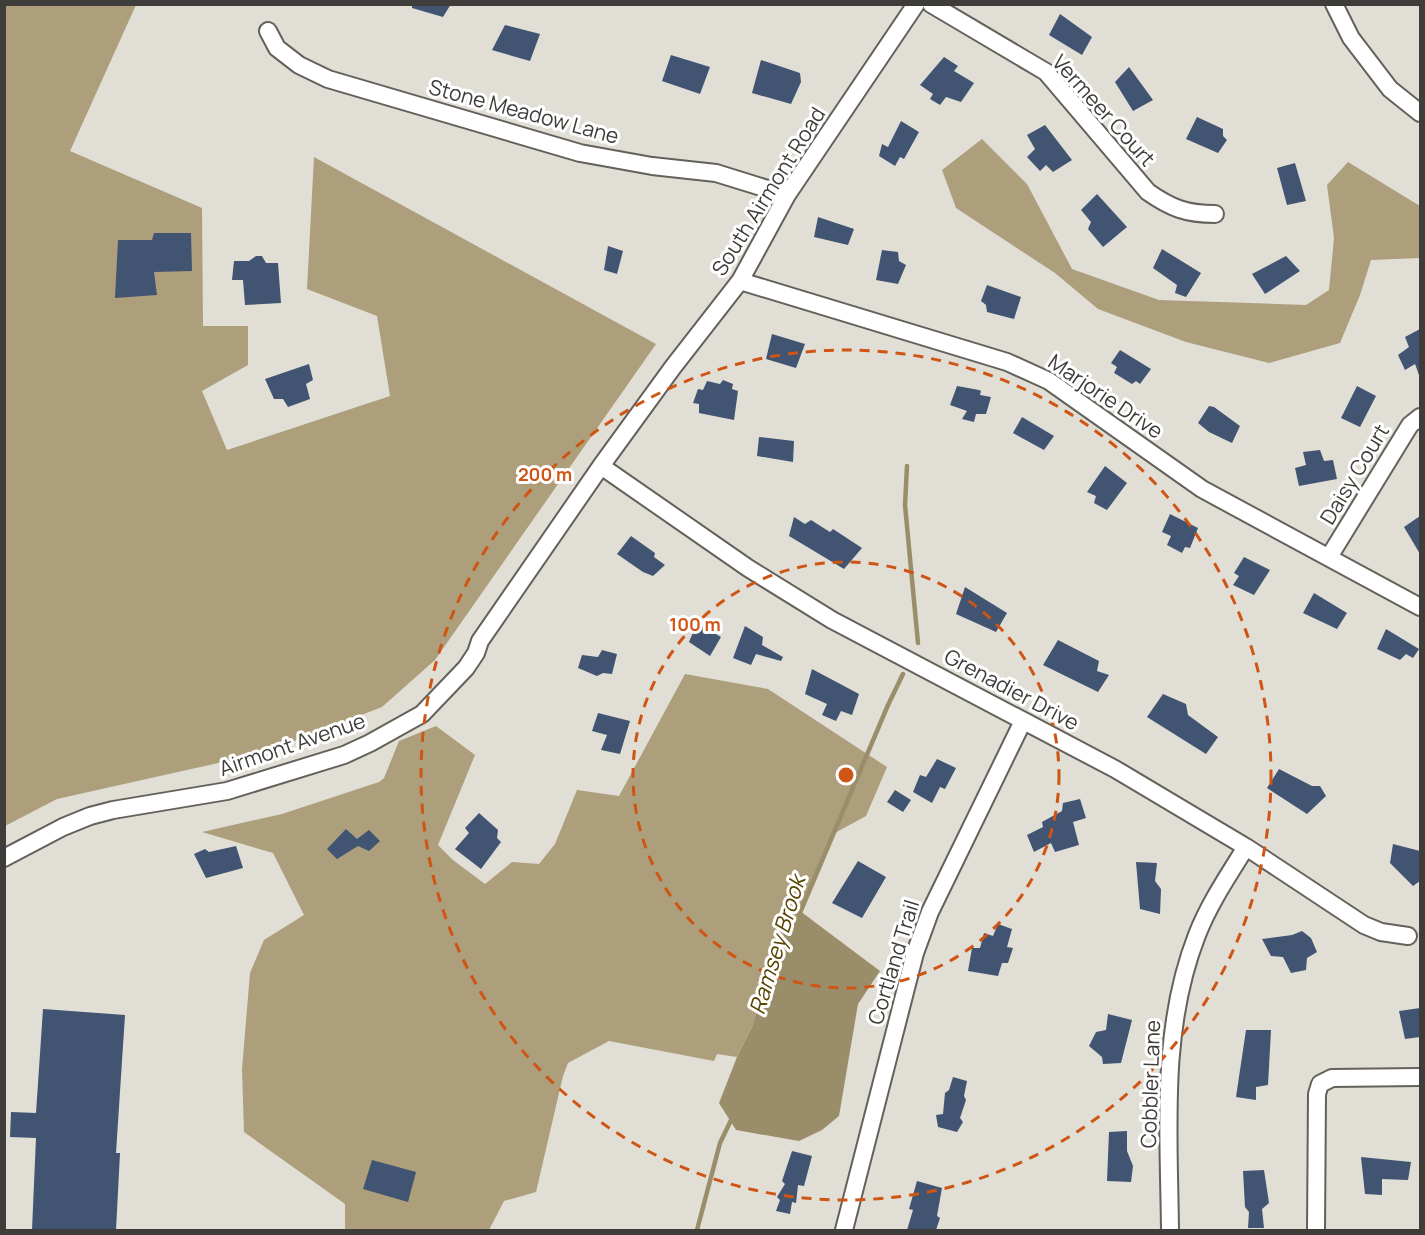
<svg xmlns="http://www.w3.org/2000/svg" width="1425" height="1235" font-family="Manrope,sans-serif">
	<style>
		.forest { fill: #ad9f7b }
		.water { fill: #9a8d69 }
		.lines { fill: none; stroke-linecap: round; stroke-linejoin: round }
		.stream { stroke: #9a8d69; stroke-width: 4.5 }
		.building { fill: #415471 }
		.minor-casing { stroke: #64615b; stroke-width: 20 }
		.minor { stroke: #fff; stroke-width: 16 }
		.ring { fill: none; stroke: #ce5513; stroke-width: 3; stroke-dasharray: 10 8 }
		.labels { text-anchor: middle; dominant-baseline: central; stroke-width: 6; stroke-linejoin: round; paint-order: stroke }
		.street-label { font-size: 21px; fill: #3e3d3a; stroke: #fff }
		.water-label { font-size: 22px; font-style: italic; fill: #584400; stroke: #fff }
		.centre { fill: #ce5513; stroke: #fff; stroke-width: 3 }
		.ring-label { font-size: 18px; text-anchor: middle; font-weight: bold; fill: #ce5513; stroke: #fff; stroke-width: 6; stroke-linejoin: round; paint-order: stroke }
	</style>
	<rect width="100%" height="100%" fill="#e1ded6"/>
	<path class="forest" d="M5 5H136L70 151 202 208 203 326H248V365L202 391 227 450 390 396 377 316 307 289 314 157 656 344 435 660 382 707 263 753 57 799 5 826Z
		M982 139 1027 184 1072 269 1159 300 1306 305 1329 290 1334 238 1327 185 1348 162 1420 206V258L1371 260 1360 295 1340 343 1269 363 1186 342 1098 309 1055 273 956 208 942 170Z
		M685 674 768 689 887 767 866 816 833 834 800 911 776 946 752 1027 737 1057 717 1054 714 1061 609 1041 568 1063 563 1076 536 1192 504 1201 489 1230H345V1204L244 1132 242 1069 250 973 264 940 304 915 273 853 202 832 282 814 379 782 384 778 399 741 436 726 475 755 438 845 453 860 485 884 512 862 539 864 555 844 577 790 619 796Z"/>
	<path class="water" d="M800 911 880 971 858 1004 839 1116 822 1130 799 1141 736 1130 719 1103 737 1057 752 1027 776 946Z"/>
	<g class="lines">
		<path class="stream" d="M907 466 905 505 918 643
			M799 915 888 705 903 674
			M697 1230 720 1143 733 1116"/>
	</g>
	<path class="building" d="M412 4H451L443 17 412 8Z
		M1060 14 1092 37 1082 55 1049 35Z
		M505 25 540 34 530 61 492 50Z
		M671 55 710 67 700 94 662 81Z
		M944 57 958 66 954 71 974 83 961 102 946 97 940 105 930 99 933 94 920 85Z
		M761 60 800 73 801 82 791 104 752 93Z
		M1129 67 1153 100 1133 111 1115 82Z
		M1197 117 1223 129V136L1227 140 1218 153 1186 139Z
		M901 121 919 132 904 159 900 157 895 166 879 156 882 144 888 147Z
		M1045 125 1072 160 1053 172 1046 165 1040 171 1027 157 1035 149 1027 135Z
		M1295 163 1306 201 1287 205 1277 168Z
		M1097 194 1127 227 1103 247 1088 229 1091 222 1081 210Z
		M818 217 854 229 848 245 814 237Z
		M154 233H191L192 271 154 272 157 295 115 298 118 240H152Z
		M608 246 623 251 617 274 604 270Z
		M1162 249 1201 273 1186 297 1175 293 1177 285 1153 268Z
		M882 250 898 252 899 261 906 265 898 284 876 280Z
		M256 256H262L266 263H278L281 303 245 305 243 280H232L234 261H249Z
		M1286 256 1300 271 1265 294 1252 274Z
		M987 285 1021 297 1014 319 987 312 986 305 981 301Z
		M1420 329V375H1419L1415 364 1405 370 1398 355 1409 347 1405 337Z
		M772 334 805 344 796 368 766 359Z
		M1120 350 1151 369 1140 384 1136 381 1132 384 1114 373 1117 367 1111 363Z
		M309 364 313 380 306 384 310 399 288 407 283 399H274L265 379Z
		M723 380 733 384 732 389 738 391 734 420 699 413V404L693 403 698 389 703 390 707 381 720 384Z
		M957 386 979 390 981 391 980 395 991 397 986 414H976L974 422 962 419 967 411 950 405Z
		M1357 386 1376 396 1360 427 1341 418Z
		M1209 406 1214 407 1240 426 1232 443 1209 432 1198 423Z
		M1022 417 1054 436 1044 450 1013 433Z
		M759 437 794 441 793 462 757 456Z
		M1320 450 1324 461 1333 460 1337 479 1299 486 1295 468 1306 465 1303 452Z
		M1105 466 1127 483 1107 510 1094 503 1096 496 1087 492Z
		M1170 514 1198 528 1190 548 1185 547 1182 553 1167 545 1171 536 1162 532Z
		M1420 516V554L1404 527Z
		M794 517 805 524 811 520 830 532 833 529 862 548 844 569 789 536Z
		M631 536 655 553 654 557 665 565 653 576 643 572 617 554Z
		M1244 557 1270 570 1254 595 1233 585 1239 576 1234 573Z
		M965 587 1007 613 996 632 956 614Z
		M1314 593 1347 613 1337 629 1303 613Z
		M697 623 721 637 710 656 689 642Z
		M745 626 763 637 762 645 783 657 781 661 756 654 751 665 733 658Z
		M1386 629 1419 649 1413 658 1406 654 1400 660 1377 649Z
		M1058 640 1099 661 1097 671 1109 675 1098 692 1043 665Z
		M602 650 617 654 612 674 603 673 597 676 578 668 582 655 598 657Z
		M812 669 859 694 852 715 841 711 836 721 822 715 827 704 805 694Z
		M1163 694 1186 704 1188 715 1218 737 1206 754 1147 717Z
		M598 713 630 721 620 754 601 750 607 735 592 731Z
		M937 759 956 768 945 789 940 787 932 803 913 792 920 775 926 777Z
		M1279 769 1312 786H1320L1326 796 1307 814 1267 788Z
		M895 790 911 800 903 812 887 802Z
		M1080 799 1086 818 1073 822 1079 845 1055 852 1051 843 1034 852 1027 835 1043 827 1042 822 1062 811 1063 803Z
		M479 813 498 830 497 838 501 842 481 869 455 849 469 833 465 828Z
		M346 829 357 839 369 830 380 841 369 851 358 846 337 859 327 849Z
		M1393 844 1420 851V881L1413 886 1390 863Z
		M236 846 243 868 206 878 194 854 205 849 209 852Z
		M858 861 886 877 862 918 832 903Z
		M1136 862 1157 863 1155 881 1161 889 1160 914 1140 909Z
		M998 924 1012 929 1007 947 1013 948 1008 963H1002L998 976 968 971 972 948H980L984 933 993 936Z
		M1302 931 1311 938 1317 952 1307 958 1306 970 1291 973 1283 957 1271 956 1262 939 1292 935Z
		M1420 1008V1037L1405 1039 1399 1011Z
		M43 1009 125 1015 116 1153H120L116 1230H32L36 1138 10 1137 11 1112 36 1113Z
		M1108 1014 1132 1020 1121 1063 1103 1064 1102 1057 1089 1046 1096 1032 1106 1030Z
		M1246 1030H1271L1268 1085 1256 1087V1100L1236 1097Z
		M953 1077 967 1081 964 1096 966 1100 960 1118 963 1122 957 1132 938 1127 936 1115 943 1114 945 1093 949 1090Z
		M1127 1131V1151L1133 1166 1131 1182 1107 1181 1109 1132Z
		M792 1151 812 1156 804 1186 798 1185 796 1203 792 1202 790 1214 776 1211 780 1200 777 1197 785 1184 782 1181Z
		M1361 1157 1411 1162 1408 1180 1382 1179V1195L1365 1194Z
		M372 1160 416 1172 408 1202 363 1189Z
		M1264 1170 1269 1203 1262 1209 1264 1228H1248L1249 1212 1245 1207 1243 1171Z
		M917 1181 942 1188 937 1216 940 1218 936 1230H907L913 1210 909 1209Z"/>
	<g class="lines">
		<defs>
			<path id="minor" d="M931 4 1046 72 1148 192C1171 208 1186 214 1215 214
				M1334 4 1351 38 1390 89 1420 113
				M268 31 277 48 299 65 328 79 580 153 652 166 716 173 787 195
				M740 281 1007 362 1049 381 1202 489 1420 607
				M601 466 748 568 832 620 1115 769 1246 847 1364 925 1381 932 1408 936
				M1329 557 1410 425 1420 417
				M4 858 63 827 90 816 113 810 227 791 344 755 370 743 422 714 466 668 476 653 480 641 601 466 673 367 740 281 787 195 916 4
				M844 1230 915 953 930 912 1023 721
				M1170 1230C1169 1131 1160 1029 1197 935 1209 904 1228 876 1246 847
				M1316 1230 1317 1094 1320 1084 1332 1078 1420 1077"/>
		</defs>
		<use href="#minor" class="minor-casing"/>
		<use href="#minor" class="minor"/>
	</g>
	<g class="ring">
		<circle cx="846" cy="775" r="213"/>
		<circle cx="846" cy="775" r="425"/>
	</g>
	<g class="labels">
		<g class="street-label">
			<text transform="translate(1104 110) rotate(48)">Vermeer Court</text>
			<text transform="translate(524 111) rotate(15)">Stone Meadow Lane</text>
			<text transform="translate(768 191) rotate(-58)">South Airmont Road</text>
			<text transform="translate(1106 396) rotate(34)">Marjorie Drive</text>
			<text transform="translate(1354 474) rotate(-59)">Daisy Court</text>
			<text transform="translate(1012 689) rotate(28)">Grenadier Drive</text>
			<text transform="translate(292 744) rotate(-19)">Airmont Avenue</text>
			<text transform="translate(893 962) rotate(-73)">Cortland Trail</text>
			<text transform="translate(1150 1084) rotate(-88)">Cobbler Lane</text>
		</g>
		<g class="water-label">
			<text transform="translate(777 945) rotate(-73)">Ramsey Brook</text>
		</g>
	</g>
	<circle cx="846" cy="775" r="9" class="centre"/>
	<g class="ring-label">
		<text x="545" y="481">200 m</text>
		<text x="695" y="631">100 m</text>
	</g>
	<rect width="1425" height="1235" fill="none" stroke="#3e3d3a" stroke-width="12"/>
</svg>
